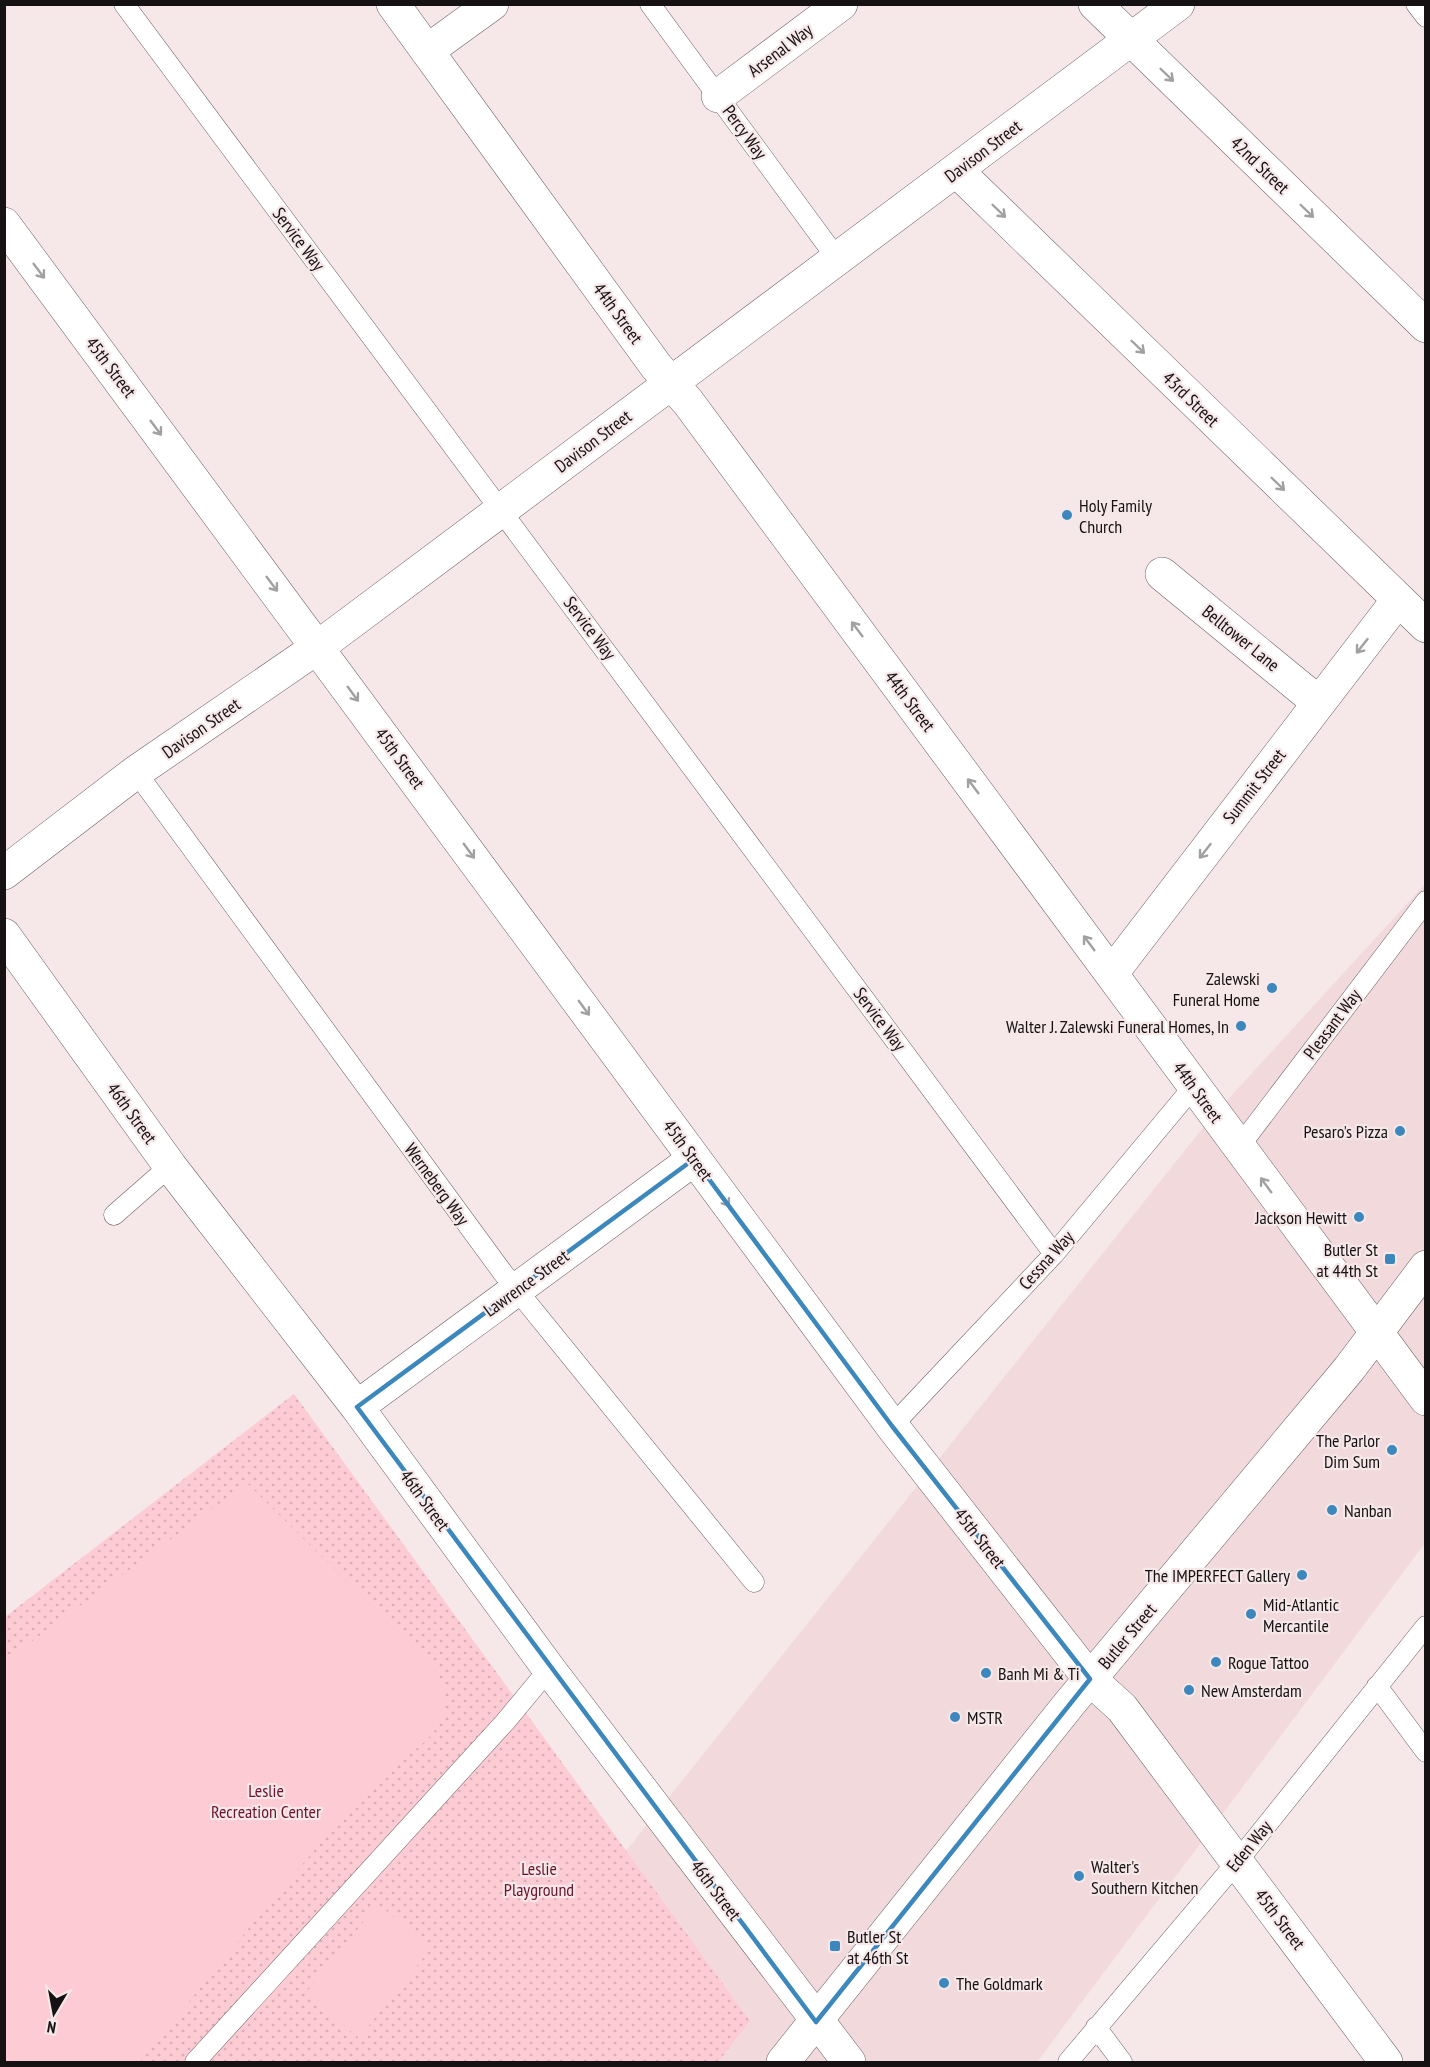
<svg xmlns="http://www.w3.org/2000/svg" width="1430" height="2067" font-family="'PT Sans Narrow',sans-serif">
	<style>
		.built { fill: #f1d9dc }
		.grass { fill: url(#grass-dots) }
		.garden { fill: #fdcbd3 }
		.lines { fill: none; stroke-linecap: round; stroke-linejoin: round }
		.service-casing { stroke: #6d6162; stroke-width: 21 }
		.minor-casing { stroke: #6d6162; stroke-width: 34 }
		.secondary-casing { stroke: #6d6162; stroke-width: 34 }
		.service { stroke: #fff; stroke-width: 20 }
		.minor { stroke: #fff; stroke-width: 33 }
		.secondary { stroke: #fff; stroke-width: 33 }
		.oneway { stroke: #a2a0a0 }
		.marked { fill: none; stroke: #3c87bb; stroke-width: 4.5; stroke-linejoin: round }
		.poi-dot { fill: #3c87bb; stroke: #f6e7e9; stroke-width: 2 }
		.labels { text-anchor: middle; dominant-baseline: central; stroke-width: 4.5; stroke-linejoin: round; paint-order: stroke }
		.street-label { font-size: 18px; fill: #161112; stroke: #f6e7e9 }
		.poi-label { font-size: 18px; fill: #161112; stroke: #f6e7e9; text-anchor: start }
		.park-label { font-size: 18px; fill: #6b132e; stroke: #f6e7e9 }
	</style>
	<defs>
		<pattern id="grass-dots" width="8" height="8" patternUnits="userSpaceOnUse" patternTransform="scale(1.5)"><rect width="8" height="8" fill="#fdcbd3"/><path d="M2 2h.1M6 6h.1" fill="none" stroke="#d8adb4" stroke-width="1.8" stroke-linecap="round"/></pattern>
	</defs>
	<rect width="100%" height="100%" fill="#f6e7e9"/>
	<path class="built" d="M1425 884V1543L1037 2062H718L750 2021 626 1851 1210 1119Z"/>
	<path class="grass" d="M294 1394 750 2021 718 2062H5V1617Z"/>
	<path class="garden" d="M247 1483 436 1669C442 1681 449 1702 443 1717 431 1745 395 1762 375 1784 291 1872 217 1968 140 2062H5V1661Z
		M378 1904 432 1947 359 2038 305 1994Z"/>
	<g class="lines">
		<defs>
			<path id="service" d="M124 4 1054 1254
				M650 4 838 260
				M1416 4 1426 17
				M136 772 503 1273 754 1582
				M1239 1147 1426 901
				M114 1215 170 1166
				M892 1426 1054 1254 1194 1086
				M1377 1686 1426 1752
				M1096 2027 1122 2062
				M195 2062 505 1722 549 1669
				M1068 2062 1237 1862 1426 1626"/>
			<path id="minor" d="M393 4 656 366 688 402 1426 1399
				M1095 4 1426 326
				M427 51 492 4
				M718 96 841 4
				M957 171 1426 626
				M4 224 892 1426 1090 1679 1122 1708 1386 2062
				M1162 574 1319 703
				M4 873 136 772 318 647 1178 4
				M4 935 170 1166 357 1407 549 1669 849 2062
				M1112 973 1398 600
				M357 1407 694 1159"/>
			<path id="secondary" d="M783 2062 1070 1703 1349 1369 1426 1267"/>
		</defs>
		<use href="#service" class="service-casing"/>
		<use href="#minor" class="minor-casing"/>
		<use href="#secondary" class="secondary-casing"/>
		<use href="#service" class="service"/>
		<use href="#minor" class="minor"/>
		<use href="#secondary" class="secondary"/>
	</g>
	<defs><path id="oneway-shaft" d="M-6 0H5M1.5-3L5.5 0L1.5 3" fill="none" stroke-width="1.6" stroke-linecap="round" stroke-linejoin="round" transform="scale(1.5)"/></defs>
	<g class="oneway">
		<use href="#oneway-shaft" transform="translate(1167 75) rotate(44)"/>
		<use href="#oneway-shaft" transform="translate(999 211) rotate(44)"/>
		<use href="#oneway-shaft" transform="translate(1307 211) rotate(44)"/>
		<use href="#oneway-shaft" transform="translate(39 271) rotate(53)"/>
		<use href="#oneway-shaft" transform="translate(1138 347) rotate(44)"/>
		<use href="#oneway-shaft" transform="translate(156 428) rotate(53)"/>
		<use href="#oneway-shaft" transform="translate(1278 484) rotate(44)"/>
		<use href="#oneway-shaft" transform="translate(272 584) rotate(53)"/>
		<use href="#oneway-shaft" transform="translate(857 629) rotate(-127)"/>
		<use href="#oneway-shaft" transform="translate(1362 646) rotate(128)"/>
		<use href="#oneway-shaft" transform="translate(353 694) rotate(54)"/>
		<use href="#oneway-shaft" transform="translate(973 786) rotate(-127)"/>
		<use href="#oneway-shaft" transform="translate(469 851) rotate(54)"/>
		<use href="#oneway-shaft" transform="translate(1205 851) rotate(128)"/>
		<use href="#oneway-shaft" transform="translate(1089 943) rotate(-127)"/>
		<use href="#oneway-shaft" transform="translate(584 1008) rotate(54)"/>
		<use href="#oneway-shaft" transform="translate(1266 1185) rotate(-126)"/>
		<use href="#oneway-shaft" transform="translate(724 1199) rotate(54)"/>
	</g>
	<path class="marked" d="M694 1159 892 1426 1090 1679 816 2022 357 1407Z"/>
	<g class="poi-dot">
		<circle cx="1067" cy="515" r="6"/>
		<circle cx="1272" cy="988" r="6"/>
		<circle cx="1241" cy="1026" r="6"/>
		<circle cx="1400" cy="1131" r="6"/>
		<circle cx="1359" cy="1217" r="6"/>
		<rect x="1384" y="1253" width="12" height="12" rx="3"/>
		<circle cx="1392" cy="1450" r="6"/>
		<circle cx="1332" cy="1510" r="6"/>
		<circle cx="1302" cy="1575" r="6"/>
		<circle cx="1251" cy="1614" r="6"/>
		<circle cx="1216" cy="1662" r="6"/>
		<circle cx="986" cy="1673" r="6"/>
		<circle cx="1189" cy="1690" r="6"/>
		<circle cx="955" cy="1717" r="6"/>
		<circle cx="1079" cy="1876" r="6"/>
		<rect x="829" y="1940" width="12" height="12" rx="3"/>
		<circle cx="944" cy="1983" r="6"/>
	</g>
	<g class="labels">
		<g class="street-label">
			<text transform="translate(780 50) rotate(-37)">Arsenal Way</text>
			<text transform="translate(745 132) rotate(54)">Percy Way</text>
			<text transform="translate(983 151) rotate(-37)">Davison Street</text>
			<text transform="translate(1260 165) rotate(44)">42nd Street</text>
			<text transform="translate(299 239) rotate(53)">Service Way</text>
			<text transform="translate(618 313) rotate(54)">44th Street</text>
			<text transform="translate(111 367) rotate(53)">45th Street</text>
			<text transform="translate(1191 399) rotate(44)">43rd Street</text>
			<text transform="translate(593 441) rotate(-37)">Davison Street</text>
			<text transform="translate(590 628) rotate(53)">Service Way</text>
			<text transform="translate(1241 638) rotate(39)">Belltower Lane</text>
			<text transform="translate(910 701) rotate(53)">44th Street</text>
			<text transform="translate(201 728) rotate(-35)">Davison Street</text>
			<text transform="translate(400 758) rotate(54)">45th Street</text>
			<text transform="translate(1254 786) rotate(-52)">Summit Street</text>
			<text transform="translate(880 1019) rotate(53)">Service Way</text>
			<text transform="translate(1332 1024) rotate(-53)">Pleasant Way</text>
			<text transform="translate(1198 1092) rotate(54)">44th Street</text>
			<text transform="translate(132 1113) rotate(54)">46th Street</text>
			<text transform="translate(688 1150) rotate(54)">45th Street</text>
			<text transform="translate(437 1184) rotate(54)">Werneberg Way</text>
			<text transform="translate(1046 1260) rotate(-48)">Cessna Way</text>
			<text transform="translate(526 1283) rotate(-36)">Lawrence Street</text>
			<text transform="translate(425 1500) rotate(54)">46th Street</text>
			<text transform="translate(980 1538) rotate(52)">45th Street</text>
			<text transform="translate(1127 1636) rotate(-50)">Butler Street</text>
			<text transform="translate(1249 1846) rotate(-51)">Eden Way</text>
			<text transform="translate(716 1890) rotate(53)">46th Street</text>
			<text transform="translate(1280 1919) rotate(53)">45th Street</text>
		</g>
		<g class="poi-label">
			<text x="1079" y="505">Holy Family<tspan x="1079" dy="21">Church</tspan></text>
			<text x="1260" y="978" text-anchor="end">Zalewski<tspan x="1260" dy="21">Funeral Home</tspan></text>
			<text x="1229" y="1026" text-anchor="end">Walter J. Zalewski Funeral Homes, In</text>
			<text x="1388" y="1131" text-anchor="end">Pesaro's Pizza</text>
			<text x="1347" y="1217" text-anchor="end">Jackson Hewitt</text>
			<text x="1378" y="1249" text-anchor="end">Butler St<tspan x="1378" dy="21">at 44th St</tspan></text>
			<text x="1380" y="1440" text-anchor="end">The Parlor<tspan x="1380" dy="21">Dim Sum</tspan></text>
			<text x="1344" y="1510">Nanban</text>
			<text x="1290" y="1575" text-anchor="end">The IMPERFECT Gallery</text>
			<text x="1263" y="1604">Mid-Atlantic<tspan x="1263" dy="21">Mercantile</tspan></text>
			<text x="1228" y="1662">Rogue Tattoo</text>
			<text x="998" y="1673">Banh Mi &amp; Ti</text>
			<text x="1201" y="1690">New Amsterdam</text>
			<text x="967" y="1717">MSTR</text>
			<text x="1091" y="1866">Walter's<tspan x="1091" dy="21">Southern Kitchen</tspan></text>
			<text x="847" y="1936">Butler St<tspan x="847" dy="21">at 46th St</tspan></text>
			<text x="956" y="1983">The Goldmark</text>
		</g>
		<g class="park-label">
			<text x="266" y="1790">Leslie<tspan x="266" dy="21">Recreation Center</tspan></text>
			<text x="539" y="1868">Leslie<tspan x="539" dy="21">Playground</tspan></text>
		</g>
	</g>
	<rect width="1430" height="2067" fill="none" stroke="#161112" stroke-width="12"/>
	<g transform="translate(54 2013) rotate(190)" stroke="#f6e7e9" stroke-width="4.5" paint-order="stroke">
	<path d="M0-4.5L10 22L0 15L-10 22Z" fill="#161112"/>
	<text y="-9" font-size="16" font-weight="bold" text-anchor="middle" fill="#161112">N</text>
	</g>
</svg>
